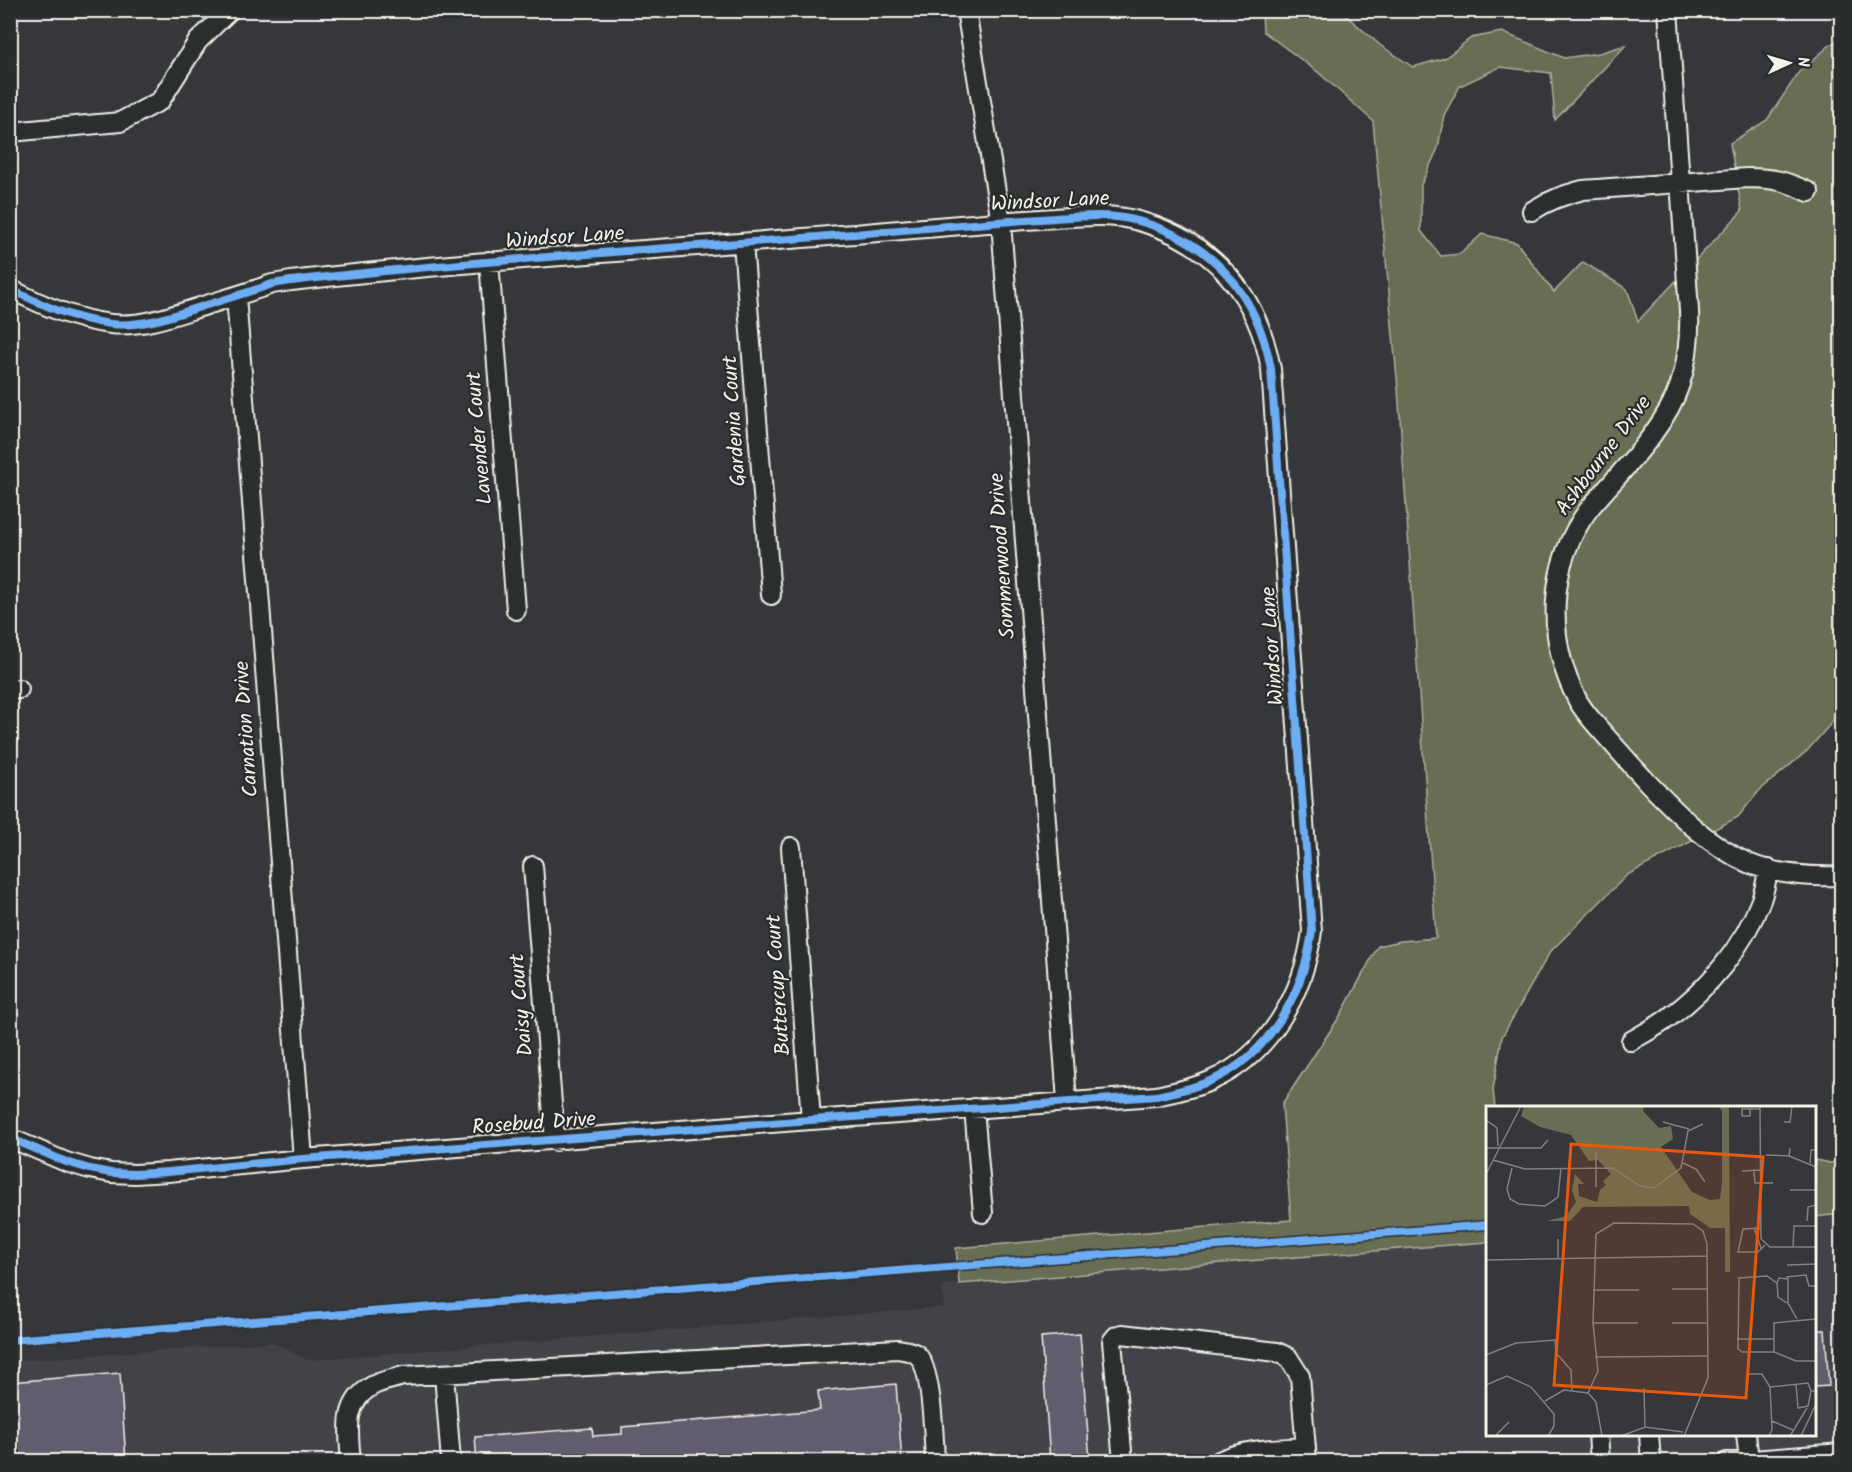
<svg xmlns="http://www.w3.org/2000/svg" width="1852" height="1472" font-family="Kalam,sans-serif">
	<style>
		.built { fill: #42424a }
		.green { fill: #676e53; stroke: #aeb09e; stroke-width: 1.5 }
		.building { fill: #625d6e; stroke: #f4f1e8; stroke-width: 1.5 }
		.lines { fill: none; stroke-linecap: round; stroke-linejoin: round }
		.minor-casing { stroke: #f4f1e8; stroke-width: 22 }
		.minor { stroke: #2a2d2e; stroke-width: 18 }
		.cycleway-casing { stroke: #2a2d2e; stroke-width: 11 }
		.cycleway { stroke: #6dadf4; stroke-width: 8 }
		.labels { text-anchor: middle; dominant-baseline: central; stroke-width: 4.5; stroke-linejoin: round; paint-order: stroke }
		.street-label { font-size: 21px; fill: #f4f1e8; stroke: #2a2d2e }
		.inset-road { fill: none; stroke: #818180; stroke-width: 1.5 }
		.view { fill: #e8590c; fill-opacity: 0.15; stroke: #e8590c; stroke-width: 3 }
		.inset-edge { fill: none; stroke: #f4f1e8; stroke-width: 3 }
	</style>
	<rect width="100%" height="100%" fill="#35373b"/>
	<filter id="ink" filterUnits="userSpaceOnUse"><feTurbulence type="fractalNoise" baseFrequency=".0167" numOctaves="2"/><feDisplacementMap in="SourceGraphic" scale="12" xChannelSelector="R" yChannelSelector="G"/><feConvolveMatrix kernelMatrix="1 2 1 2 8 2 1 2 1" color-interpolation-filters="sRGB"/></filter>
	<g filter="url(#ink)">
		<path class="built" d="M1841 1214V1461L11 1462V1361L272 1342 308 1360 944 1307 942 1285 1487 1242 1488 1434H1814L1815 1217Z"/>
		<path class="green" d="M1332 10 1343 13 1380 45 1413 67 1445 58 1471 38 1502 32 1564 58 1599 53 1626 45 1555 120 1551 73 1500 67 1460 86 1444 115 1438 148 1421 185V231L1441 256 1460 254 1482 234 1517 243 1554 292 1583 262 1627 289 1638 321 1742 211 1730 143 1767 120 1799 72 1830 45 1841 38V712L1807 751 1759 791 1738 817 1627 875 1550 952 1502 1037 1493 1090 1495 1107 1488 1108 1487 1242 959 1284 956 1248 1291 1220 1282 1104 1340 1016 1378 946 1401 941 1436 938 1398 389 1373 121 1319 73 1263 31 1262 11Z
			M1815 1160 1830 1163 1841 1161V1214L1815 1217Z"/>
		<path class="building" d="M1815 1330H1825L1829 1386 1815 1387Z
			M1080 1334 1090 1461H1050L1041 1337Z
			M120 1373 126 1461H10V1382Z
			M896 1384 902 1461H477L475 1437 592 1428 593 1436 622 1434V1427L820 1410 818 1391Z"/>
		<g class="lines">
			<defs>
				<path id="minor" d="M966 10 1001 222 1067 1101
					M1668 10 1689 311C1690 336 1688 360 1680 384 1665 430 1620 472 1589 509 1547 565 1546 641 1578 701 1585 713 1595 724 1604 734 1619 751 1634 768 1649 784 1679 815 1708 845 1748 863 1776 875 1811 877 1842 876
					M10 132 120 122 160 101 198 41 230 10
					M1532 211C1549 200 1564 195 1583 190L1747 178C1774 178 1785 181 1809 192
					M743 243 771 595
					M489 261 516 610
					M10 289C42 305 76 320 111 324 140 327 169 317 197 308 222 300 247 293 272 284L291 281C482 259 674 249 866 233 924 228 982 223 1041 219 1075 217 1109 212 1142 222 1214 243 1258 296 1271 369L1312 931C1304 993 1269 1056 1210 1081 1192 1089 1174 1092 1156 1096L811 1120 303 1159 168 1172 135 1174 111 1173 90 1169 66 1162 10 1138
					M236 296 303 1159
					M10 690 19 689
					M791 847 811 1120
					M533 866 555 1141
					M1631 1041C1643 1034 1656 1027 1667 1019 1708 989 1743 948 1761 900 1765 890 1766 879 1769 869
					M974 1108 983 1213
					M444 1374 451 1462
					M1598 1434 1600 1462
					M1649 1434 1651 1462
					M1746 1434 1749 1460
					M351 1462C349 1433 342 1403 372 1386 380 1381 394 1379 403 1376L898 1349C903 1350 912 1351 916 1354 932 1365 934 1441 935 1462
					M1123 1462 1112 1341 1116 1336 1122 1334 1277 1352 1288 1357 1300 1376 1307 1462
					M1217 1462C1244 1448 1277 1449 1306 1447
					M1727 1462 1842 1453"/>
			</defs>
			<use href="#minor" class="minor-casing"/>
			<use href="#minor" class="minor"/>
			<defs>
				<path id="cycleway" d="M10 289C42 305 76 320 111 324 140 327 169 317 197 308 222 300 247 293 272 284L291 281C482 259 674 249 866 233 924 228 982 223 1041 219 1075 217 1109 212 1142 222 1214 243 1258 296 1271 369L1312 931C1304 993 1269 1056 1210 1081 1192 1089 1174 1092 1156 1096L811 1120 303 1159 168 1172 135 1174 111 1173 90 1169 66 1162 10 1138
					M10 1340 1488 1225"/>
			</defs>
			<use href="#cycleway" class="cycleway-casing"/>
			<use href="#cycleway" class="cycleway"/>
		</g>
	</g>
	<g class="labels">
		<g class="street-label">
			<text transform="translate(1050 202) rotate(-3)">Windsor Lane</text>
			<text transform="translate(565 238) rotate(-4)">Windsor Lane</text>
			<text transform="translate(735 421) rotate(-94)">Gardenia Court</text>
			<text transform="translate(480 438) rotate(-95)">Lavender Court</text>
			<text transform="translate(1604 456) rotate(-53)">Ashbourne Drive</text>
			<text transform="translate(1003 556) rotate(-94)">Sommerwood Drive</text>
			<text transform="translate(1273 646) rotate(-94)">Windsor Lane</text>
			<text transform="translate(247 729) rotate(-94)">Carnation Drive</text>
			<text transform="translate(779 985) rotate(-94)">Buttercup Court</text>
			<text transform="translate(522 1005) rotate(-95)">Daisy Court</text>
			<text transform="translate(534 1124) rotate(-4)">Rosebud Drive</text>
		</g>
	</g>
	<g transform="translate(1486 1106)">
		<rect width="330" height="330" fill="#35373b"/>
		<path d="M38 0H158L157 5 173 22 185 20 187 33 175 41 206 86 224 94 234 93 236 77V5L232 0H243L244 166H239V122H224L204 108 203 100 97 101 84 115H61L80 110 90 96 86 84 89 68 98 78H92L93 90 111 96 114 84 120 79 117 75 125 68 112 54 103 55 85 29 54 21 35 10Z" fill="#676e53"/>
		<path class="inset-road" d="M274 0 275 133 284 141H330M264 3V10H256V3H274M0 14 11 22 12 40M177 16 203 23M298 16H304L306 0M0 42H55L62 34M280 49 303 50 304 42M303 50 330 61M7 54 39 63 127 62 154 80 168 82 195 62 202 25 217 18M197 57 210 63 219 76M324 57 325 44H330M26 62 21 83 24 93 33 98 59 100 72 91 75 62M256 65 274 64M268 65 269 77H287M0 68 35 0M110 81V45M304 84H330M321 115 322 101 330 99M268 122 275 142M275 122 257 123 252 146H272L279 139M72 133V153M307 141 308 120H330M0 154 221 150M301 159 330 158M300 171 320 169 323 180H330M291 177 292 191 301 197M186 183H221M107 184H153M330 213 288 217V246L310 255H330M107 217H152M186 217H222M251 233H288M288 246H256L252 243 253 172 281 170 291 177 293 172 302 173V197L311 213M0 249 30 237 69 234 70 247 85 264 86 284M109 251 221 250M263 268H276L284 281M310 278 312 302 322 300 325 285M0 279 21 270 45 281 68 308V320L62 330M158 282 159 321M102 287 112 265 107 217 110 128 128 117 207 118 217 125 221 138 222 272 198 330M59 295 78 284 102 287 110 296 116 330M286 315 307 324M9 330 23 316M135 330 159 321 197 326M283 330 286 323 284 281 322 277 325 285H330M304 330 321 302M315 330 330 298"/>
		<path class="view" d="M85 38 277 51 260 292 68 279Z"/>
		<rect width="330" height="330" class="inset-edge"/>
	</g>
	<rect width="1852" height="1472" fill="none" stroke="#2a2d2e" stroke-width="36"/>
	<rect x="18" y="18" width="1816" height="1436" fill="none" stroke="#f4f1e8" stroke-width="2" filter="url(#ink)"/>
	<g transform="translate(1789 63) rotate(86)" stroke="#2a2d2e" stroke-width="4.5" paint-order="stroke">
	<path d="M0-4.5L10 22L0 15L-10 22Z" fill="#f4f1e8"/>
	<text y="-9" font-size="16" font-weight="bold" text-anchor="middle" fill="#f4f1e8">N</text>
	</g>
</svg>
